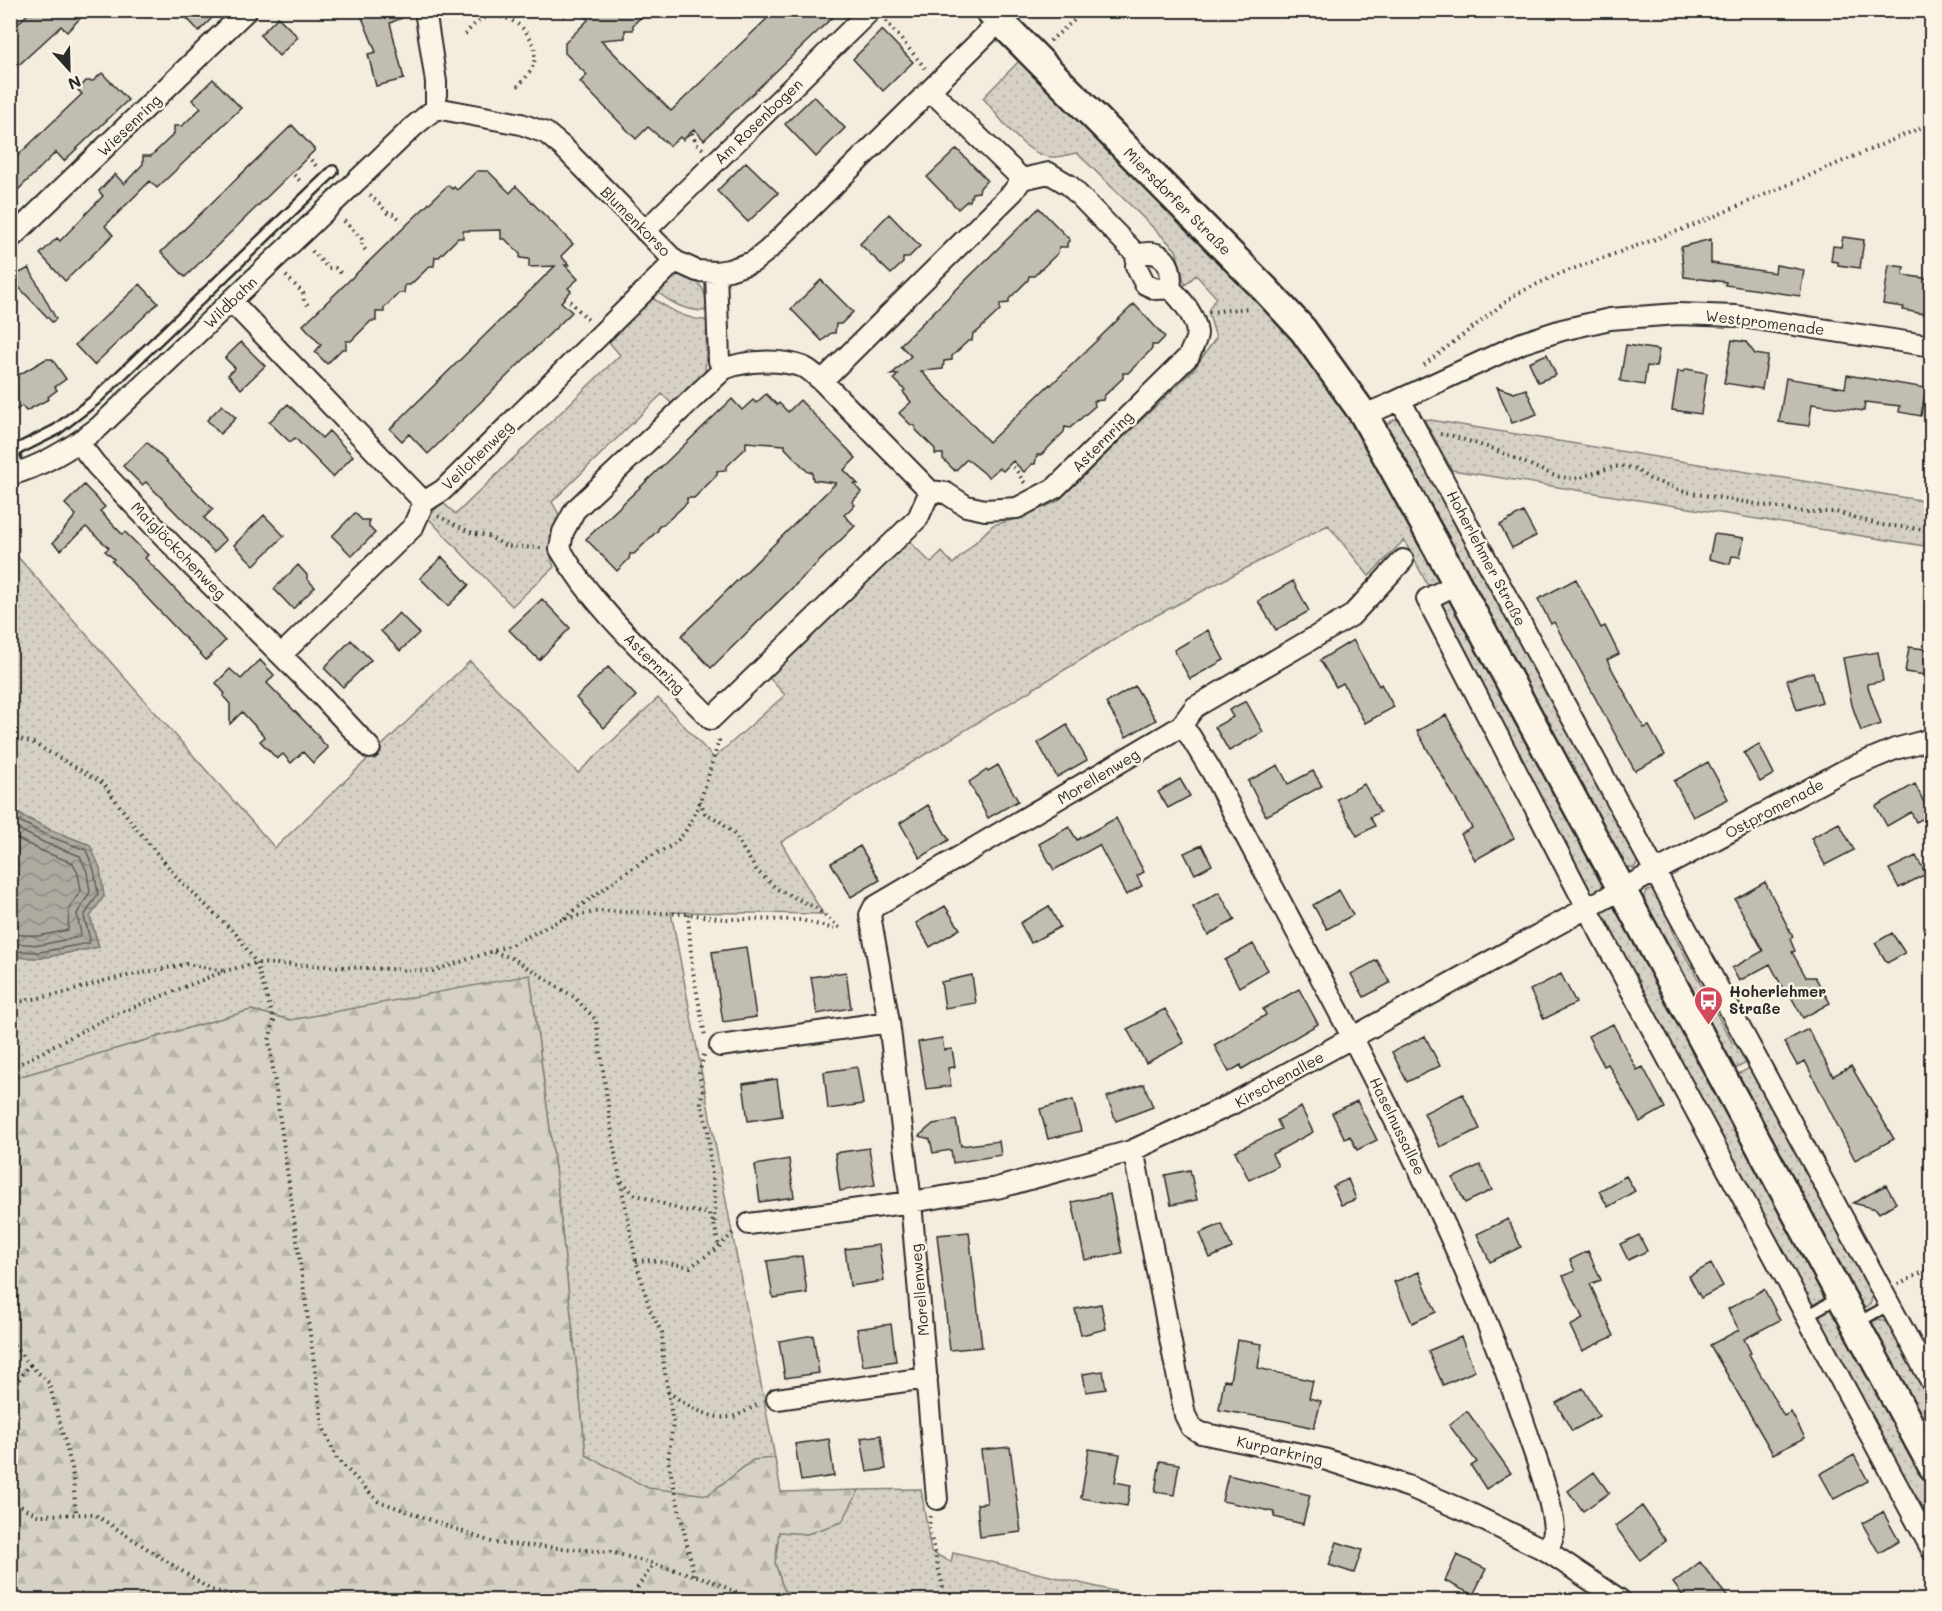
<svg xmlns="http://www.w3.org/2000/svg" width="1942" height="1611" font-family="Mali,sans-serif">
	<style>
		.grass { fill: url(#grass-dots); stroke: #807e78; stroke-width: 1.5 }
		.forest { fill: url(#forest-firs); stroke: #807e78; stroke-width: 1.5 }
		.water { fill: url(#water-waves); stroke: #7a7771; stroke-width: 1.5 }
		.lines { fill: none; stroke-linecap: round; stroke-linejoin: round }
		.shore { stroke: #605e5a; stroke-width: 1.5 }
		.building { fill: #c2bdb1; stroke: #2b2b2b; stroke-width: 1.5 }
		.lane-casing { stroke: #2b2b2b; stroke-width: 14 }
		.street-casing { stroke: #2b2b2b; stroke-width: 24 }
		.secondary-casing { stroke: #2b2b2b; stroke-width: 32 }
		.path { stroke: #2b2b2b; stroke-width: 4; stroke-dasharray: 1.5 4.5; stroke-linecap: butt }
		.lane { stroke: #fcf5e5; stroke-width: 9 }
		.street { stroke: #fcf5e5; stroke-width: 20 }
		.secondary { stroke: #fcf5e5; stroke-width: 27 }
		.labels { text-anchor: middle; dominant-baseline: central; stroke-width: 5; stroke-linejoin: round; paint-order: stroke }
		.street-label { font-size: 15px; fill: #2b2b2b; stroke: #fcf5e5 }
		.poi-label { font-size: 15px; font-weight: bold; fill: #2b2b2b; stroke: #fcf5e5; text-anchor: start }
	</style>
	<defs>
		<pattern id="grass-dots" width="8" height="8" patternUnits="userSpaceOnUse" patternTransform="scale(1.5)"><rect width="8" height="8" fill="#d6d1c4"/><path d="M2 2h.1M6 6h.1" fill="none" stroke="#b8b4a9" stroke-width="1.8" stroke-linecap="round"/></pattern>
		<pattern id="forest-firs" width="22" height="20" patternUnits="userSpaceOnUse" patternTransform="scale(1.5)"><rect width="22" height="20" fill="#d6d1c4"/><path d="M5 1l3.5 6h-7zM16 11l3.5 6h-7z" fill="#b8b4a9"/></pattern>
		<pattern id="water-waves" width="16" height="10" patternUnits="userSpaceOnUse" patternTransform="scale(1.5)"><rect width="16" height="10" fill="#afaaa0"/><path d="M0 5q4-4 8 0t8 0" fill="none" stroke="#8f8b83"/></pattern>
	</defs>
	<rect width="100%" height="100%" fill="#f4edde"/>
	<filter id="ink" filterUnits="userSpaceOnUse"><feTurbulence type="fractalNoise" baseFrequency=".0167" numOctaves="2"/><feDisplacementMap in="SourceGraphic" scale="12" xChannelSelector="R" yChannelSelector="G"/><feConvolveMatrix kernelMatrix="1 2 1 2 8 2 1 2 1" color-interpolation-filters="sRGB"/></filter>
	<g filter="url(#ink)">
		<path class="grass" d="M1019 61 1255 295 1295 338 1362 434 1931 1489V1533L1810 1301 1567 852 1404 540 1369 576 1328 525 1140 624 781 842 823 914 671 912 775 1458 753 1460 708 1495 648 1489 586 1455 556 1176 530 976 291 1020 251 1010 11 1079V957L41 958 99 947 90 917V845L51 830 11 810 10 548 275 848 470 661 578 773 658 698 714 758 785 695 764 672 904 536 931 563 942 552 953 564 993 525 1020 518 1058 501 1194 369 1216 338 1208 311 1216 297 1196 275 1185 285 1176 250 1077 153C1069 154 1061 157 1054 157 1026 158 1000 117 983 98Z
			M680 274C702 283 706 287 707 311 685 311 670 303 654 289L667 276Z
			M652 298C669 309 686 320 707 320L705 376 674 406 662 394 552 502 560 516C550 536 546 546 554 567L512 606 428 518 442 502 456 514 620 355 609 342Z
			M1395 419 1403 422 1639 860 1634 868 1623 866 1386 430 1387 424Z
			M1424 419 1931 502V547L1452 470Z
			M1651 890 1657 891 1675 923 1672 931 1733 1044 1742 1045 1750 1061 1735 1069 1641 903 1647 891Z
			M1753 1066 1872 1293 1871 1303 1867 1307 1862 1308 1733 1077Z
			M1879 1319 1890 1324 1895 1329 1931 1396V1445L1870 1327 1873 1321Z
			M921 1489 931 1552 951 1562 953 1553 1152 1600H799L783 1590 775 1563 779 1531 807 1534 842 1522 859 1490Z"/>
		<path class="forest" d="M530 975 556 1176 586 1455 648 1488 708 1495 753 1460 775 1458 781 1492 859 1490 842 1522 807 1534 779 1532 775 1563 784 1590 799 1600H11V1079L251 1010 291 1020Z"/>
		<path class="water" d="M10 810 51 830 90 845 100 868 104 896 90 917 99 947 41 958 11 957Z"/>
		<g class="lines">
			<path class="shore" d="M10 816 48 836 86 850 94 870 98 894 84 916 90 940 89 943 40 952 10 951
				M10 825 45 843 80 856 87 872 90 892 77 914 81 934 79 937 40 945 10 943
				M10 835 42 851 73 863 78 874 81 890 69 909 68 930 39 936 10 934"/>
		</g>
		<path class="building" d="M32 10H88L67 32 61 26 10 73V31Z
			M179 10H220L199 31Z
			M359 10H413V13L390 23 404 79 376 86 368 54 376 52Z
			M578 10H648L633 25V30H625V38L601 40 671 111 776 10H840L704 140 694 129 683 140 680 137 670 146 648 127 636 139 580 82 587 75 565 53V43L588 20Z
			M278 17 298 37 279 56 260 35Z
			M882 30 913 62 883 91 853 59Z
			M102 73 128 100 64 161 56 152 10 198V163L82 94 78 90 86 81H93Z
			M213 79 241 108 157 188 150 181 105 226 113 235 65 281 40 254 57 238 60 241 103 196 99 191 115 174 124 184 143 164V156H151L174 134V126H182L201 108 192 100Z
			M814 96 845 128 816 157 785 124Z
			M292 125 315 150 185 277 161 252Z
			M957 149 987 180 980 188 979 192 972 193 970 201H967L958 209 927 177Z
			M746 162 778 193 748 222 717 191Z
			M477 171H488L510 193 516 186 573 244 561 256 569 265H565L578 279 568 288 571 291 561 302 572 312 428 454 409 434 402 441 390 429 555 266 529 267V259L520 258V254L505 239H501V230L463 231V238H458L439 257H435L434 266H430L410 285H405L404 293H399L384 308V312H376V321H371L351 341H346V349H342L327 364 315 352 321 345 303 325 448 185 452 189 454 187 457 190Z
			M1039 208 1070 240 1067 243V247H1059L1058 253 1034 276H1029L1028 280 1009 299V303L1000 304V310L977 332 973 333 972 341H968L952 356V360L944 361 943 369 921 371 989 442 1050 384 1051 385 1134 304 1165 337 1157 345H1152V349L1128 373H1123V378L1104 396 1103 400 1094 401 1095 406 1070 428 1065 427 1064 432 1041 455H1037L1035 464H1032L1024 472 1013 461 1003 471 999 468 989 477 967 459 955 471 943 459V454H935V449L916 430 915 426 911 425 899 413 911 402 903 392 905 390 894 379 898 374 891 375 911 356 900 345Z
			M889 214 920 246 908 258H903V263L891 274 860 244Z
			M1843 237 1864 240 1860 268 1838 265V262L1831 261 1833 246 1841 247Z
			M1711 239V263L1775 273 1776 265 1804 270 1800 296 1725 285 1726 282 1684 277 1681 247Z
			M1889 265 1904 267 1903 275 1930 279 1924 314 1903 310 1904 307 1883 304Z
			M29 268 56 319 52 322 10 278Z
			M821 280 853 312 841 324H836L835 333H831L822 341 791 309Z
			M140 284 158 303 94 365 75 345Z
			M1732 340 1746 342 1755 354 1768 356 1762 389 1724 383Z
			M241 342 265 366 241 389 228 375 235 368 225 358Z
			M1626 345 1659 350 1656 367 1647 366 1644 385 1620 381Z
			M1547 354 1556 375 1538 382 1529 362Z
			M46 359H52L66 379 55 387 57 390 48 397 49 399 26 411 22 406 10 414V380Z
			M1687 369 1707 373 1701 414 1672 410 1678 371 1683 372Z
			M1847 375 1926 388 1921 416 1899 412 1900 406 1865 402 1864 411 1812 404 1809 426 1779 422 1786 378 1845 388Z
			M1497 387 1514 393 1526 389 1537 414 1512 423Z
			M766 394 777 405 779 403 788 412 800 400 856 458 844 470 858 484H854L861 492 852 502 855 505 844 515 855 526 711 668 681 636 836 483 813 480 812 472H808L785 448V445L746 442V448L726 467V470L717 471V475L694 498H687V503L663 525 659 526 658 530 634 554H630L629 559 617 571 586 539 732 399 742 410 753 400 756 403Z
			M288 404 322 438 329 431 353 456 333 477 295 438 290 442 269 422Z
			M222 405 236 418 220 434 207 420Z
			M147 442 213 509 204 518 226 540 214 552 146 482 142 485 123 466Z
			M84 485 105 507 100 511 122 534 125 532 148 555 145 558 225 641 206 660 112 561 114 559 105 551 109 548 86 527 61 550 53 543 76 515 65 504Z
			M1523 512 1536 536 1512 548 1500 525Z
			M355 513 362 520H369V527L375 533 352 556 332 536Z
			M264 515 284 536 254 565 234 545Z
			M1714 534 1744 538 1740 557 1732 556 1730 564 1709 559Z
			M442 557 469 585 448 606 420 578Z
			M298 565 307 575V579L315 587 293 609 274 589Z
			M1576 579 1601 628 1605 626 1619 654 1607 660 1644 728 1649 726 1665 755 1635 771 1554 622 1551 624 1538 599Z
			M1293 581 1309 611 1276 630 1258 601Z
			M542 599 570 628 539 660 509 630Z
			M399 613 419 633 400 651 381 631Z
			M1208 630 1224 660 1190 679 1174 650Z
			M351 640 371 660 343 687 324 668Z
			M1353 640 1379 686 1381 684 1394 707 1365 723 1343 683 1336 687 1320 660Z
			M1909 647 1932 650V676L1905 672Z
			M1878 652 1883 681 1867 684 1881 724 1861 731 1852 705 1843 658Z
			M260 660 274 675 267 683 319 736 318 737 328 748 313 763 303 752 291 763 283 754 277 759 260 741 265 737 242 712 230 724V704L223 696 225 694 216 683 230 669 241 679Z
			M608 667 636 696 604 728 576 698Z
			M1813 672 1822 702 1797 710 1787 680Z
			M1135 686 1156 720 1126 737 1106 703Z
			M1246 701 1263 732 1229 751 1215 727 1233 717 1229 710Z
			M1446 715 1514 838 1475 860 1461 834 1472 828 1417 731Z
			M1067 725 1087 760 1057 777 1038 743Z
			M1759 744 1774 774 1760 782 1744 753Z
			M1708 762 1728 799 1693 817 1674 781Z
			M998 765 1018 801 988 818 969 782 987 770 988 771Z
			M1278 765 1288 784 1313 771 1322 786 1266 816 1248 781Z
			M1180 779 1190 796 1168 808 1158 792Z
			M1364 784 1380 812 1370 817 1375 826 1357 836 1337 799Z
			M1915 784 1930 815 1916 822 1911 812 1887 826 1876 806Z
			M928 805 949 840 920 858 900 823Z
			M1116 818 1144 872 1137 876 1142 886 1126 895 1099 845 1054 870 1039 844 1069 827 1077 840Z
			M1839 823 1854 850 1825 865 1811 838Z
			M1202 845 1212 865 1195 874 1184 853Z
			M860 846 880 880 851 897 831 863Z
			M1916 856 1926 874 1899 888 1889 869Z
			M1765 882 1793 937 1790 939 1795 951 1792 952 1806 977H1815L1830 1003 1803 1018 1790 995 1787 996 1770 964 1739 981 1732 968 1763 951 1735 899Z
			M1339 890 1353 915 1327 929 1313 905Z
			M1219 892 1235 920 1208 935 1193 907Z
			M945 906 960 929 930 947 916 923Z
			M1049 906 1060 927 1031 943 1020 923Z
			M1892 933 1905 953 1887 963 1875 943Z
			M1253 944 1268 970 1239 987 1225 960Z
			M746 947 756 1017 723 1022 712 952Z
			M1377 960 1390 983 1364 997 1351 974Z
			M846 972 851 1008 817 1014 811 977Z
			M1561 974 1576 1003 1544 1019 1530 990Z
			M972 975 976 1003 945 1008 941 982Z
			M1299 989 1318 1024 1242 1069 1241 1065 1229 1072 1214 1045 1266 1015 1263 1009Z
			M1165 1009 1184 1043 1146 1063 1127 1029Z
			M1613 1024 1637 1070 1643 1067 1665 1108 1640 1122 1608 1064 1604 1066 1588 1036Z
			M1808 1029 1833 1076 1851 1066 1894 1139 1855 1160 1805 1061 1797 1065 1784 1042Z
			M1425 1036 1440 1066 1407 1082 1392 1052Z
			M942 1038 944 1050 952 1049 955 1067 948 1068 951 1086 926 1089 918 1042Z
			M857 1067 863 1104 828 1109 824 1072Z
			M777 1079 782 1116 748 1121 743 1084Z
			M1144 1084 1153 1107 1116 1121 1107 1097Z
			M1463 1094 1480 1129 1440 1147 1424 1113Z
			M1073 1100 1081 1131 1048 1139 1040 1109Z
			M1357 1101 1377 1140 1357 1150 1350 1136 1345 1139 1332 1113Z
			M1301 1107 1313 1132 1272 1154 1278 1166 1249 1180 1235 1151 1281 1129 1277 1120Z
			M956 1120 961 1146 999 1141 1001 1155 953 1163 951 1150 933 1153 930 1139 919 1136 933 1124Z
			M869 1148 875 1185 840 1191 835 1153Z
			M789 1159 794 1197 760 1202 755 1165Z
			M1480 1165 1492 1190 1465 1203 1453 1178Z
			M1190 1170 1197 1200 1171 1205 1165 1175Z
			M1626 1176 1635 1191 1608 1207 1599 1191Z
			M1348 1179 1356 1199 1341 1205 1333 1186Z
			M1886 1185 1896 1203 1879 1213 1876 1209 1853 1203Z
			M1110 1194 1122 1253 1085 1260 1072 1202Z
			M1508 1219 1521 1247 1490 1262 1477 1234Z
			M1222 1224 1232 1248 1210 1258 1200 1233Z
			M969 1232 982 1347 950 1350 937 1235Z
			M1639 1235 1647 1251 1628 1260 1620 1244Z
			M879 1245 884 1281 850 1286 845 1249Z
			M1588 1251 1601 1280 1590 1284 1614 1336 1582 1351 1570 1326 1583 1319 1563 1276 1575 1271 1570 1260Z
			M802 1256 807 1293 773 1298 767 1261Z
			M1711 1264 1723 1286 1701 1298 1689 1276Z
			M1419 1272 1436 1312 1412 1323 1394 1282Z
			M1764 1289 1780 1320 1744 1339 1751 1353 1749 1354 1784 1416 1791 1412 1805 1438 1773 1454 1710 1345 1739 1330 1728 1309Z
			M1101 1304 1106 1329 1081 1335 1075 1309Z
			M891 1324 896 1361 863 1366 857 1329Z
			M813 1335 819 1373 785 1378 779 1341Z
			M1461 1337 1475 1371 1443 1385 1428 1351Z
			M1237 1340 1262 1344 1258 1368 1313 1381 1309 1398 1321 1401 1314 1428 1285 1421 1219 1410 1224 1380 1230 1381Z
			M1103 1371 1106 1389 1086 1392 1083 1374Z
			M1583 1388 1599 1416 1572 1431 1556 1403Z
			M1467 1411 1511 1473 1486 1489 1471 1466 1477 1462 1449 1425Z
			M881 1435 886 1469 867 1472 861 1438Z
			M829 1439 834 1476 801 1481 795 1444Z
			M1010 1447 1021 1532 980 1537 977 1504 987 1503 981 1450Z
			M1089 1449 1120 1454 1115 1482 1131 1485 1127 1506 1081 1498Z
			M1854 1455 1868 1481 1834 1499 1820 1474Z
			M1160 1461 1179 1464 1174 1495 1155 1492Z
			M1594 1472 1609 1493 1583 1511 1568 1491Z
			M1228 1475 1310 1495 1303 1524 1274 1517 1275 1512 1222 1501Z
			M1642 1506 1666 1541 1640 1560 1615 1526Z
			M1883 1512 1899 1541 1879 1553 1862 1523Z
			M1337 1542 1362 1550 1354 1573 1329 1565Z
			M1457 1555 1486 1569 1473 1595 1445 1581Z
			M1700 1562 1730 1600H1686L1673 1583Z"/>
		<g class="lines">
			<defs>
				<path id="lane" d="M20 472 14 455 18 449 56 430 95 400 333 171
					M1806 1316 1838 1298
					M1857 1323 1889 1305"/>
				<path id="street" d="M425 10 436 82V108
					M930 90 1022 179
					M436 108 521 124 546 133 564 148 675 261 697 271 716 272 729 270 753 262 768 250 1000 21
					M645 231 871 10
					M10 239 247 10
					M1137 255C1162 247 1174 264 1170 288
					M716 272 719 361 724 369
					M231 301 424 502 443 490 675 261
					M822 381 1013 192 1022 179 1049 173 1069 185 1137 255 1136 266 1145 284 1156 289 1170 288C1182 300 1195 315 1197 333 1197 340 1191 350 1189 356L1055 488 1017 508 985 510 966 506 946 493 930 491 822 381C816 377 810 369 803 367 780 359 746 360 724 369L575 510 563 532 560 549C598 615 659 665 711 719L918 518 930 491
					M1400 400 1932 1383
					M1364 415 1388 405 1522 343 1562 330 1610 319 1678 314 1736 316 1932 346
					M79 443 96 465 191 565 315 689 370 748
					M10 475C43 466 73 447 99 427L413 127 436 108
					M1457 584 1427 599 1587 908 1932 1550
					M281 655 413 527 424 502
					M1181 726 1190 736 1212 772C1324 988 1449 1198 1526 1429 1536 1459 1552 1499 1554 1530 1554 1536 1550 1545 1547 1551
					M720 1046 889 1022
					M1131 1151 1136 1164 1185 1415 1191 1427 1201 1433 1324 1459 1410 1487 1463 1510 1547 1551 1620 1600
					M749 1224 911 1202 997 1188 1131 1151 1230 1105 1587 908 1845 770 1895 749 1932 739
					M777 1399 927 1378
					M937 1499 911 1202 889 1022 870 915 874 907 1173 731 1181 726 1195 707 1351 616 1403 560"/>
				<path id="secondary" d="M989 10 1264 288 1303 330 1364 415 1453 576 1932 1466"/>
			</defs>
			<use href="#lane" class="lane-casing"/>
			<use href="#street" class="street-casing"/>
			<use href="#secondary" class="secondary-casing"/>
			<path class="path" d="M560 10 565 16
				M886 21 925 68
				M465 34C469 30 474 24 479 21 503 7 533 28 535 54 535 68 526 78 517 87
				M1050 41 1086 10
				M692 133 696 143 703 149
				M311 160 318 168
				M294 175 302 183
				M370 195 388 213 394 214 402 221
				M344 221 362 239V246L368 253
				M312 251 328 268H335L342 274
				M286 276 303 293 304 301 310 307
				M570 301 588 320
				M1209 312 1250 308
				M1424 365 1516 294 1559 274 1694 225 1932 123
				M1440 434 1452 436 1494 449 1555 476 1575 479 1613 467 1622 466 1635 469 1650 479 1686 492 1804 512H1836L1881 525 1932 530
				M1013 467C1020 473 1020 478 1025 483
				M438 516 472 533 488 536 506 546 541 548
				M10 736 33 743 103 783 132 823 179 880 238 936 256 963 274 1020 269 1041 323 1427 337 1459 378 1501 494 1543 611 1552 707 1579 754 1600
				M700 801 705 813 718 820 733 833 757 871 777 889 816 908 841 929
				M688 914 692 966 705 1036
				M564 918C590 899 616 879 643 861 655 853 669 849 679 839 700 816 709 770 719 741L718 737
				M494 952 514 959 574 997 596 1020 614 1148 636 1261 650 1310 662 1333 663 1360 673 1423 668 1460 694 1575
				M10 999 23 1001 65 993 107 980 187 964 224 971
				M704 1055 699 1074 703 1088 701 1103 708 1130 709 1149 715 1201 714 1223
				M10 1066 19 1064 111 1016 225 971 256 963 433 971 511 945 560 920 598 911 688 914 725 919 801 920 834 929
				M622 1181 634 1194 682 1210 708 1213 714 1223 719 1247
				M636 1261 650 1260 690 1267 719 1247 733 1233
				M1898 1285 1932 1267
				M10 1341 30 1365 10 1391
				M30 1365 49 1383 72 1468 76 1515
				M668 1392C687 1405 713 1424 738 1415 745 1412 752 1407 759 1404
				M10 1501 38 1515 94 1514 211 1590 254 1600
				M930 1516 929 1529 946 1600
				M636 1600 638 1587 654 1563"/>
			<use href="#lane" class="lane"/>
			<use href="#street" class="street"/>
			<use href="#secondary" class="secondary"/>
		</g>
	</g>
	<defs>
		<symbol id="bus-pin" viewBox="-11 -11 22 30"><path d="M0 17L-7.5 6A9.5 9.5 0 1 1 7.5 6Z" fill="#d1495b" stroke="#fcf5e5"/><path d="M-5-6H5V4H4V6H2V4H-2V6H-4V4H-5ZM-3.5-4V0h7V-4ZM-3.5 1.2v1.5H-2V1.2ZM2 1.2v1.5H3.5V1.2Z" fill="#fff"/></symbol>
	</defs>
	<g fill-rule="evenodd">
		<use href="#bus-pin" x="1692" y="984" width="33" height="45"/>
	</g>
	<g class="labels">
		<g class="street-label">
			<text transform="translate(758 121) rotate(-44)">Am Rosenbogen</text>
			<text transform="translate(129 125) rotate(-44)">Wiesenring</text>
			<text transform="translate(1178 201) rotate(45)">Miersdorfer Straße</text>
			<text transform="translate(636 221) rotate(45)">Blumenkorso</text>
			<text transform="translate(230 302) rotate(-44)">Wildbahn</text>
			<text transform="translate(1765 322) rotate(7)">Westpromenade</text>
			<text transform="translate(1102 441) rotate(-45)">Asternring</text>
			<text transform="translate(477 455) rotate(-44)">Veilchenweg</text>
			<text transform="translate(179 550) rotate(46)">Maiglöckchenweg</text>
			<text transform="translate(1487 558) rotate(62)">Hoherlehmer Straße</text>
			<text transform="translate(655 663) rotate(45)">Asternring</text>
			<text transform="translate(1098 776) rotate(-31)">Morellenweg</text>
			<text transform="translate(1774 808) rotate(-28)">Ostpromenade</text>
			<text transform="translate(1279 1079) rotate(-29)">Kirschenallee</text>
			<text transform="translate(1398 1126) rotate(64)">Haselnussallee</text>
			<text transform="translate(919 1290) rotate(-95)">Morellenweg</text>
			<text transform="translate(1280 1450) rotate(13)">Kurparkring</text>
		</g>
		<g class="poi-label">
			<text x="1729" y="991">Hoherlehmer<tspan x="1729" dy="17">Straße</tspan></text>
		</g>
	</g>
	<rect width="1942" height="1611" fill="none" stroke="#fcf5e5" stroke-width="36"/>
	<rect x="18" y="18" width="1906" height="1575" fill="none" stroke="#2b2b2b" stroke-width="2" filter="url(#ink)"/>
	<g transform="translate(69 69) rotate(158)" stroke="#fcf5e5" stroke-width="4.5" paint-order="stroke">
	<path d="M0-4.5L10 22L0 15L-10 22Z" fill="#2b2b2b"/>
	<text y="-9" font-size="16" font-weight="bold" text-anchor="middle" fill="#2b2b2b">N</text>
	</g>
</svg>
